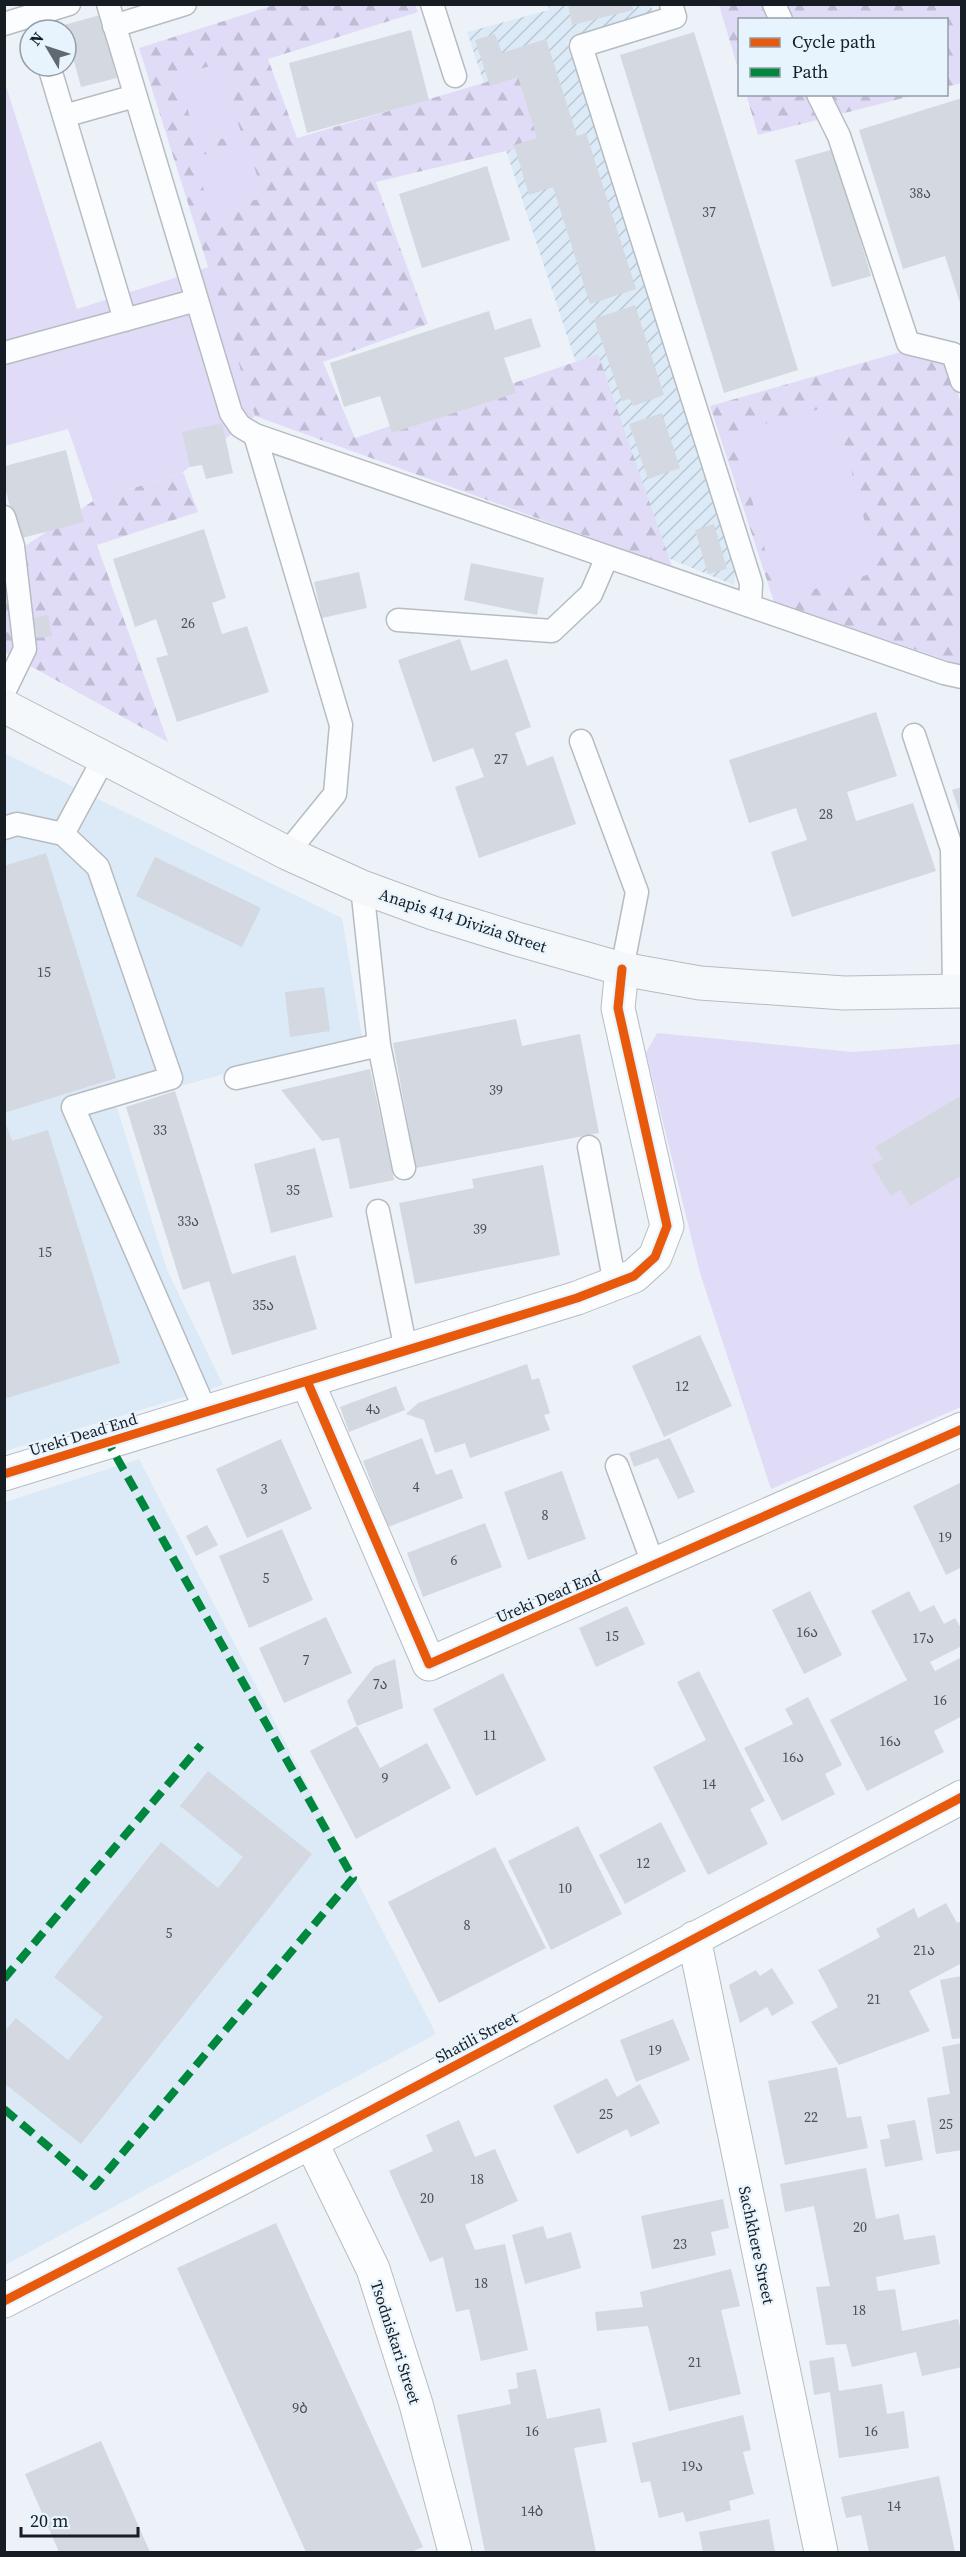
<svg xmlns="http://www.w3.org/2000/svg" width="966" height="2557" font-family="'Source Serif 4','Noto Sans Georgian',serif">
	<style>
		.built { fill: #dbeaf6 }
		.industrial { fill: url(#industrial-furrows) }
		.forest { fill: url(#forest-firs) }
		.green { fill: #e0dcf8 }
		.building { fill: #d4d8e0 }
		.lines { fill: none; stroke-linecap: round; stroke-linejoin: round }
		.lane-casing { stroke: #b6bcc2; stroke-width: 25 }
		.street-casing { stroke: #b6bcc2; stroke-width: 35 }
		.secondary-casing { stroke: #b6bcc2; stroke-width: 35 }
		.lane { stroke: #fcfdfe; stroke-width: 22 }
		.street { stroke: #fcfdfe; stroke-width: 33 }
		.secondary { stroke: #f4f8fa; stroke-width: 33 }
		.quiet { stroke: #00873e; stroke-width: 8; stroke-dasharray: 15 8; stroke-linecap: butt }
		.cycleway-casing { stroke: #e7f3fd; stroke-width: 13 }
		.cycleway { stroke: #e8590c; stroke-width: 9 }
		.labels { text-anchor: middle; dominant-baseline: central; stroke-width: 4.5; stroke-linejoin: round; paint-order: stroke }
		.number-label { font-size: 14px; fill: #4a5056 }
		.street-label { font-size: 16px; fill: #161d23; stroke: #e7f3fd }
	</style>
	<defs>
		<pattern id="industrial-furrows" width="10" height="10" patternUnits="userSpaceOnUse" patternTransform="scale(1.5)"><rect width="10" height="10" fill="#dbeaf6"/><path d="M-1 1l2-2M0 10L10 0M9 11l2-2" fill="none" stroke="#bbc8d3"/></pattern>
		<pattern id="forest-firs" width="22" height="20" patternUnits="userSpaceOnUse" patternTransform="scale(1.5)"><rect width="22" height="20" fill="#e0dcf8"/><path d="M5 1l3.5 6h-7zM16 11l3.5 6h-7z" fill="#bfbcd4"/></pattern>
	</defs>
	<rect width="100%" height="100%" fill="#ecf2f8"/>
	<path class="built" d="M4 753 342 918 362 1036 116 1104 167 1270 223 1385 5 1451Z
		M139 1459 436 2034 5 2265V1502Z"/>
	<path class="industrial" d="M548 5H651L653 13 567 42 736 565 734 585 636 545 467 32 549 10Z"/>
	<path class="forest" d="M274 5H415L418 12 268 59 297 138 524 71 544 142 376 182 428 324 323 362 355 438 598 354 672 567 255 416 139 48Z
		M719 5H961V83L947 87 946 20H740L739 72Z
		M746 94 915 95 758 135Z
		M943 340 961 404V665L774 602 710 406Z
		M183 472 198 512 97 545 168 742 5 652 4 560 93 501Z"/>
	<path class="green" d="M221 63 241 133 198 146 178 75Z
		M5 83 77 309 209 267 255 416 183 472 93 501 68 429 5 446Z
		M246 141 264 197 212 214 193 158Z
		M834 405 878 572 778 599 734 432Z
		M657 1033 853 1052 961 1044V1407L771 1489 700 1273 646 1053Z"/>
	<path class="building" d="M568 4H632L633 10 572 25Z
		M100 15 117 78 81 87 64 25Z
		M411 30 429 100 307 133 289 63Z
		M694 32 798 370 724 393 620 55Z
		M495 34 502 53 546 39 577 136 586 133 636 289 590 304 553 187 529 195 514 145 537 138 518 77 490 86 475 40Z
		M962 98V306H961L945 256 903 269 859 130Z
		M834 149 871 276 832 287 795 160Z
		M487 166 510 240 422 268 399 194Z
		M635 305 664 395 633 406 630 399 622 401 594 319Z
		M489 311 495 330 531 318 541 347 504 358 516 393 392 433 380 396 344 407 330 363Z
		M662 413 680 468 648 479 629 424Z
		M222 423 233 473 206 479 202 465 190 467 182 432Z
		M66 450 84 522 18 539 5 487V466Z
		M714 524 727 569 708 574 695 530Z
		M204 529 226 598 212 603 222 634 247 626 269 692 177 722 156 658 168 655 156 619 135 627 113 559Z
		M471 563 544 578 537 615 464 600Z
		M359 572 367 608 322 618 314 582Z
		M48 615 52 636 38 638 34 618Z
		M460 639 471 671 507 659 531 727 515 733 527 766 553 756 576 824 479 858 455 787 484 777 473 748 433 762 398 660Z
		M876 712 897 776 847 792 856 821 913 803 936 871 792 917 771 852 807 840 796 808 749 823 729 760Z
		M962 787V816H961L952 790Z
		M46 853 116 1078 4 1113V866Z
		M155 857 261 908 242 947 136 896Z
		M324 987 330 1031 290 1037 285 992Z
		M516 1019 522 1046 580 1034 599 1133 416 1168 393 1043Z
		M370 1069 394 1180 350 1189 339 1138 322 1141 281 1090Z
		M175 1091 232 1274 295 1255 317 1329 232 1355 209 1281 183 1290 126 1107Z
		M962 1095V1175L910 1206 901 1190 891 1196 872 1165 883 1159 875 1147Z
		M4 1119 12 1141 48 1130 120 1363 4 1399Z
		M315 1148 333 1217 271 1233 254 1164Z
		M543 1165 560 1255 415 1284 399 1203 474 1188 472 1179Z
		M700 1335 732 1406 664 1437 632 1366Z
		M527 1364 532 1380 539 1378 550 1413 544 1415 550 1430 470 1458 465 1443 435 1453 424 1420 406 1414 418 1403Z
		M396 1386 405 1410 349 1432 340 1407Z
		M422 1438 436 1475 452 1469 463 1498 388 1527 363 1461Z
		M670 1438 695 1492 678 1499 658 1458 634 1467 629 1453Z
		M281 1439 312 1509 247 1538 216 1469Z
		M562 1471 586 1539 528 1560 504 1492Z
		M962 1482V1567L946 1575 913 1506Z
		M485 1523 502 1567 423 1597 407 1553Z
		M207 1525 218 1545 196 1556 186 1536Z
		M282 1529 313 1600 249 1628 219 1556Z
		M810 1591 842 1655 804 1674 772 1610Z
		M909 1591 920 1612 934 1605 944 1624 955 1618 962 1630V1646L930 1662 935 1671 962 1657V1716L934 1731 944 1752 867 1791 830 1720 907 1680 871 1611Z
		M627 1606 645 1644 596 1667 579 1628Z
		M326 1617 352 1673 284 1703 259 1648Z
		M395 1659 403 1708 357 1726 380 1768 427 1743 451 1788 356 1839 310 1751 357 1726 347 1701 374 1667Z
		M699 1671 765 1801 750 1809 768 1844 708 1875 653 1767 706 1740 677 1682Z
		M503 1673 546 1760 476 1796 433 1709Z
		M808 1697 842 1765 825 1774 835 1794 782 1821 744 1748 793 1724 785 1709Z
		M208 1771 312 1854 81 2144 4 2083V2032L16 2018 68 2060 103 2017 54 1977 161 1842 218 1888 243 1857 180 1806Z
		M661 1822 686 1871 625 1904 599 1855Z
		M578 1826 622 1914 551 1950 508 1861Z
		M495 1847 546 1948 439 2003 388 1902Z
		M946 1903 957 1923 962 1921V1963L909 1991 930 2031 839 2065 811 2022 838 2007 818 1970 880 1937 876 1929 914 1908 918 1918Z
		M772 1968 794 2003 772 2016 767 2007 740 2023 729 1985 756 1970 760 1976Z
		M962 1976V2038L952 2039 940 1980Z
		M673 2019 690 2060 636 2082 620 2040Z
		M962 2043V2150L936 2154 927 2098 950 2094 942 2047Z
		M837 2067 847 2118 861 2116 868 2148 785 2165 768 2081Z
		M607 2078 617 2097 640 2084 660 2123 631 2137 627 2129 577 2154 553 2106Z
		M459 2120 475 2157 495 2149 518 2201 465 2225 475 2250 505 2244 528 2350 481 2361 469 2309 456 2312 443 2257 430 2262 389 2171 433 2151 426 2135Z
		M915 2120 923 2160 885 2167 880 2140 890 2138 887 2125Z
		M866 2168 876 2219 899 2214 904 2240 935 2235 940 2264 876 2277 878 2291 895 2289 902 2331 958 2319 962 2334V2367L922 2376 916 2352 852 2367 846 2344 826 2345 816 2287 830 2286 814 2206 785 2212 780 2184Z
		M723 2199 729 2228 711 2232 716 2255 652 2269 641 2216Z
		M276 2223 423 2547 411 2552H306L177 2268Z
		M543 2226 547 2239 571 2232 581 2268 525 2284 512 2235Z
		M731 2269 740 2306 721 2310 741 2394 669 2411 648 2326 597 2331 595 2312 643 2307 640 2292Z
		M834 2357 839 2391 882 2384 887 2414 904 2411 909 2448 839 2458 830 2392 814 2395 809 2361Z
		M536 2369 547 2419 600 2408 607 2442 574 2448 596 2552H485L457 2415 511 2404 508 2390 518 2388 516 2373Z
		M743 2415 751 2450 743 2452 754 2494 729 2501 731 2510 686 2522 683 2512 659 2518 650 2481 641 2483 632 2443Z
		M101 2441 150 2552H59L25 2474Z
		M939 2476 955 2552H869L861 2515 846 2518 841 2497Z
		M769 2519 775 2552H703L699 2532Z"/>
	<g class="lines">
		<defs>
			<path id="lane" d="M108 4 231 413 240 426 255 435 944 673 962 677
				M432 4 455 76
				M671 4 675 17 581 46 751 583 750 606
				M774 4 781 20
				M4 24 69 4
				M114 26 185 4
				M49 66 125 320
				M818 94 839 136 908 343 953 354 962 381
				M64 116 135 96
				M4 353 197 300
				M255 435 341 725 335 794 287 853
				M4 517 13 546 25 649 4 692
				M398 620 552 631 591 594 607 557
				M914 735 952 849 954 992
				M581 741 637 892 622 969
				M4 828 17 824 63 834 98 867 171 1078 73 1107 206 1412
				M63 834 104 758
				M362 887 379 1045 404 1168
				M236 1078 379 1045
				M589 1147 615 1284
				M378 1211 406 1350
				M617 1466 654 1566"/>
			<path id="street" d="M307 1381 429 1664 962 1429
				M4 1474 577 1298 634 1276 655 1257 667 1226 618 1008 622 969
				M694 1938 821 2552
				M311 2142 373 2269 416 2404 455 2552
				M4 2301 311 2142 962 1797"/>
			<path id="secondary" d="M4 706 287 853 362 887 433 913 517 939 622 969 700 983 844 993 962 991"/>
		</defs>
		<use href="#lane" class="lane-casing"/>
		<use href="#street" class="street-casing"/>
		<use href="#secondary" class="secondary-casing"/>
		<use href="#lane" class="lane"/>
		<use href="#street" class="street"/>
		<use href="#secondary" class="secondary"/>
		<path class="quiet" d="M4 1979 201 1745
			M4 2109 95 2186 353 1878 108 1442"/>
		<defs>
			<path id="cycleway" d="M307 1381 429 1664 962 1429
				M4 1474 577 1298 634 1276 655 1257 667 1226 618 1008 622 969
				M4 2301 311 2142 962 1797"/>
		</defs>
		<use href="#cycleway" class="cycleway-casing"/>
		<use href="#cycleway" class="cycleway"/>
	</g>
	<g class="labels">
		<g class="number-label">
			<text x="920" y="193">38ა</text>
			<text x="709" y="212">37</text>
			<text x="188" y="623">26</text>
			<text x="501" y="759">27</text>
			<text x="826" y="814">28</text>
			<text x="44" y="972">15</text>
			<text x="496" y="1090">39</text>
			<text x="160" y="1130">33</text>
			<text x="293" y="1190">35</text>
			<text x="188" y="1221">33ა</text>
			<text x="480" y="1229">39</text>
			<text x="45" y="1252">15</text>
			<text x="263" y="1305">35ა</text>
			<text x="682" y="1386">12</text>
			<text x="373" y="1409">4ა</text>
			<text x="416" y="1487">4</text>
			<text x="264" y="1489">3</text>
			<text x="545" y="1515">8</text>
			<text x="945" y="1537">19</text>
			<text x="454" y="1560">6</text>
			<text x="266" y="1578">5</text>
			<text x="807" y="1632">16ა</text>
			<text x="612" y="1636">15</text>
			<text x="923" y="1638">17ა</text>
			<text x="306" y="1660">7</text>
			<text x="380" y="1684">7ა</text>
			<text x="940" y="1700">16</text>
			<text x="490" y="1735">11</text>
			<text x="890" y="1741">16ა</text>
			<text x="793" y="1757">16ა</text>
			<text x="385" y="1778">9</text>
			<text x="709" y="1784">14</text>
			<text x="643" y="1863">12</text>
			<text x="565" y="1888">10</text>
			<text x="467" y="1925">8</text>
			<text x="169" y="1933">5</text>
			<text x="924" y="1950">21ა</text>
			<text x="874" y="1999">21</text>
			<text x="655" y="2050">19</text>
			<text x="606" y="2114">25</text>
			<text x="811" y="2117">22</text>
			<text x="946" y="2124">25</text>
			<text x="477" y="2179">18</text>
			<text x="427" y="2198">20</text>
			<text x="860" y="2227">20</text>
			<text x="680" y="2244">23</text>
			<text x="481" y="2283">18</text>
			<text x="859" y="2310">18</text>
			<text x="695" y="2362">21</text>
			<text x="300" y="2408">9ბ</text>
			<text x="532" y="2431">16</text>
			<text x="871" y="2431">16</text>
			<text x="692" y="2466">19ა</text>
			<text x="894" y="2506">14</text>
			<text x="532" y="2511">14ბ</text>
		</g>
		<g class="street-label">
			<text transform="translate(463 920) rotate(18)">Anapis 414 Divizia Street</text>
			<text transform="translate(83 1434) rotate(-17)">Ureki Dead End</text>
			<text transform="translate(548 1596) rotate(-23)">Ureki Dead End</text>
			<text transform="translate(476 2037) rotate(-28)">Shatili Street</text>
			<text transform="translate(757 2245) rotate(78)">Sachkhere Street</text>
			<text transform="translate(396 2342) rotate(72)">Tsodniskari Street</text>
		</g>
	</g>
	<rect width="966" height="2557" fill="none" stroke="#161d23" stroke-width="12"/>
	<rect x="738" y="18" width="210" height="78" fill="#e7f3fd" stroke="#939da6" stroke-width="1.5"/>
	<rect x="750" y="38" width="30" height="9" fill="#e8590c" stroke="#939da6" stroke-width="1.5"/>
	<text x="792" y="48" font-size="18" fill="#161d23">Cycle path</text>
	<rect x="750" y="68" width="30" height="9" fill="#00873e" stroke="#939da6" stroke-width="1.5"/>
	<text x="792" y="78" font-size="18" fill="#161d23">Path</text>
	<g transform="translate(48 48) rotate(309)"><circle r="28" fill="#e7f3fd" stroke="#939da6" stroke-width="1.5"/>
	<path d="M0-4.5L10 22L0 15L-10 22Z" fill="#61686e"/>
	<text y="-9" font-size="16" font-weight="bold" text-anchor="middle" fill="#161d23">N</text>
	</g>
	<path d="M21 2527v9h117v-9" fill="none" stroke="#161d23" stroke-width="3"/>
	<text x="30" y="2527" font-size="18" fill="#161d23" stroke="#e7f3fd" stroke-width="4.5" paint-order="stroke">20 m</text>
</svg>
